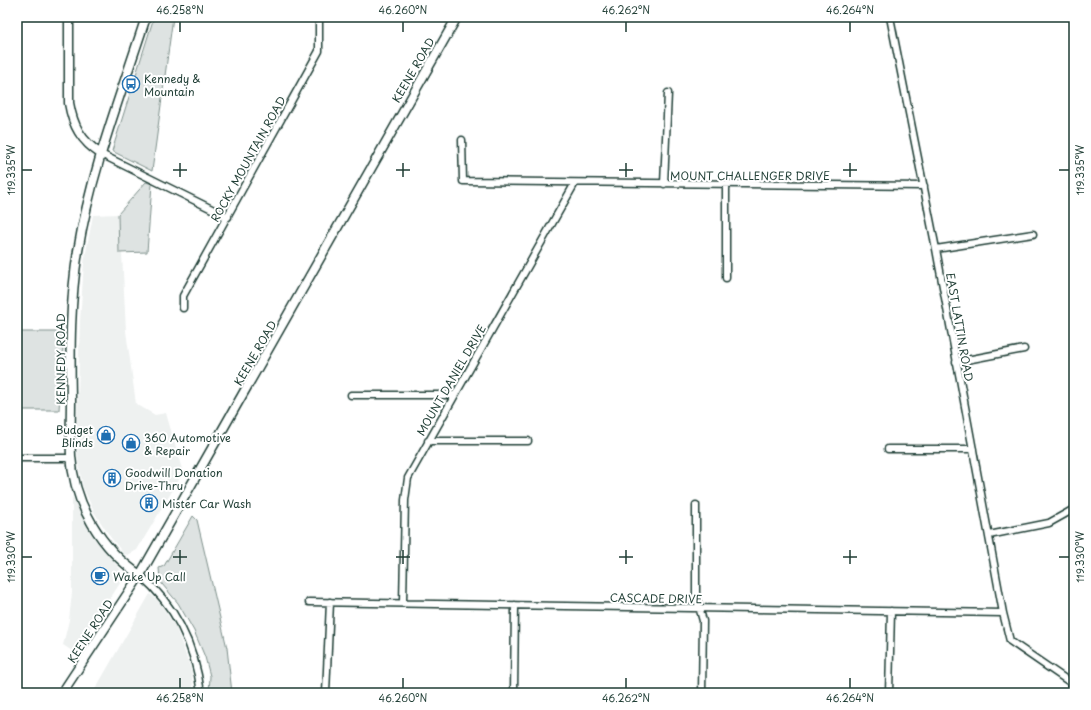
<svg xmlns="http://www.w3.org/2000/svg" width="1091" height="710" font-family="'Playpen Sans',sans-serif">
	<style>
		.built { fill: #eef1f0 }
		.green { fill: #dee3e2; stroke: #7e908b }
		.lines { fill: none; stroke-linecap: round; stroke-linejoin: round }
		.minor-casing { stroke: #1f3d34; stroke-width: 9 }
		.major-casing { stroke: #1f3d34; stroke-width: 11 }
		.minor { stroke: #fff; stroke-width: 6 }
		.major { stroke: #fff; stroke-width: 8 }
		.ticks { fill: none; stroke: #1f3d34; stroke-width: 1.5 }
		.labels { text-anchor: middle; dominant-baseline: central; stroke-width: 4; stroke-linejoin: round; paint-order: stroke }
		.street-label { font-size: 11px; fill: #1f3d34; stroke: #fff }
		.poi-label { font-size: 11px; fill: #1f3d34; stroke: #fff; text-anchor: start }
		.neatline { fill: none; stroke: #1f3d34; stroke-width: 1.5 }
		.ticks-label { font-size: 10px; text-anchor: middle; fill: #1f3d34 }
	</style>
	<rect width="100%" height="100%" fill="#fff"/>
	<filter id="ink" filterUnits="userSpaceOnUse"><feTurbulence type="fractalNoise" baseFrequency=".025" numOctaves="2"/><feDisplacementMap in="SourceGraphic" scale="8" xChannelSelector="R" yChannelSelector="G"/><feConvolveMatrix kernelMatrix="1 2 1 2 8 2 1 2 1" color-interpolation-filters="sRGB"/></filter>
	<g filter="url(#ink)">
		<path class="built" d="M118 214 119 253H122L126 331 136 404 155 415 166 413 183 473 137 550 128 555 124 554 111 538 94 512 83 487 78 461 77 431 80 321 84 263 93 215Z
			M72 496 86 525 96 541 120 569 124 577 75 653 63 645 69 620 72 593Z
			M150 594 159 602 176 628 191 669 194 693H93Z"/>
		<path class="green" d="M154 17H173L152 171 112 151Z
			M146 182 152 184 147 252 119 253 118 214Z
			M17 332H64L59 410H17Z
			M193 516 197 520 227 648 232 693H209L210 676 205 657 194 631 178 603 162 584 160 579 159 568 164 566Z"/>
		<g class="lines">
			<defs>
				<path id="minor" d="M890 17 936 249 1003 613 1010 641 1074 685
					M462 140 463 181 924 186
					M101 154 228 217
					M664 184 668 93
					M936 249 1033 234
					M726 278V184
					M183 308V296L319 51V17
					M956 362 1024 349
					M351 395H455
					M428 441H528
					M888 449H973
					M17 458H71
					M696 505V596L703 621 702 693
					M989 535 1049 523 1074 509
					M140 575C176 606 195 646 201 693
					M309 602 1003 613
					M403 603 405 500 408 478 575 183
					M326 693 330 602
					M514 693 515 605
					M889 693 891 611"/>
				<path id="major" d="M69 17V103C73 126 81 141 101 154
					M140 575C101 549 74 504 71 456 70 437 71 418 71 399 70 350 70 300 78 251 91 171 121 94 146 17
					M62 693 140 575 457 17"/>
			</defs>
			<use href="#minor" class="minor-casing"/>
			<use href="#major" class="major-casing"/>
			<use href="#minor" class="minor"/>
			<use href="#major" class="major"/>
		</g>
	</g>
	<path class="ticks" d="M180 22V32M403 22V32M626 22V32M850 22V32M180 163V177M403 163V177M626 163V177M850 163V177M22 170H32M173 170H187M396 170H410M619 170H633M843 170H857M1059 170H1069M180 550V564M403 550V564M626 550V564M850 550V564M22 557H32M173 557H187M396 557H410M619 557H633M843 557H857M1059 557H1069M180 678V688M403 678V688M626 678V688M850 678V688"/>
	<defs>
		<symbol id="bus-ring" viewBox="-11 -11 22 22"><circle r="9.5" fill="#fff" stroke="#1f6fb2" stroke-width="1.5"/><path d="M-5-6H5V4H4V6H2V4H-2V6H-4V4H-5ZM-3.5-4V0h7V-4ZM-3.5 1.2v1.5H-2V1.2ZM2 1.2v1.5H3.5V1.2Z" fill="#1f6fb2"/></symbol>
		<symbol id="shop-ring" viewBox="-11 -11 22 22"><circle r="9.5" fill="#fff" stroke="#1f6fb2" stroke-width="1.5"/><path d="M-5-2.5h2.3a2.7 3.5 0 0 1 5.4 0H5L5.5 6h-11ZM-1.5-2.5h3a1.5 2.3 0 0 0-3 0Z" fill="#1f6fb2"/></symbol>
		<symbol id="building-ring" viewBox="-11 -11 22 22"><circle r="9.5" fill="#fff" stroke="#1f6fb2" stroke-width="1.5"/><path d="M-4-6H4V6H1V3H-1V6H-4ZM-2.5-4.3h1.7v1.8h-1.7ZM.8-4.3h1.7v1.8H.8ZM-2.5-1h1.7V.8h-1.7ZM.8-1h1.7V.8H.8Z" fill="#1f6fb2"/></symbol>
		<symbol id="cafe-ring" viewBox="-11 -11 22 22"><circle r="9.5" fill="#fff" stroke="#1f6fb2" stroke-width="1.5"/><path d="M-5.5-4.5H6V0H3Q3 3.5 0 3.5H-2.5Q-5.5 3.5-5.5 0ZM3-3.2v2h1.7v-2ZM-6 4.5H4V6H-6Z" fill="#1f6fb2"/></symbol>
	</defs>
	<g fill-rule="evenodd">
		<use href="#bus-ring" x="121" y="74" width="20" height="20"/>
		<use href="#shop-ring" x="96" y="425" width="20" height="20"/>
		<use href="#shop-ring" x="121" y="433" width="20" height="20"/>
		<use href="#building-ring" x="102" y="468" width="20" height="20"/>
		<use href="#building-ring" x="139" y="493" width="20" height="20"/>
		<use href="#cafe-ring" x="90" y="566" width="20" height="20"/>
	</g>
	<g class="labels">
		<g class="street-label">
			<text transform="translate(413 70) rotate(-60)">KEENE ROAD</text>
			<text transform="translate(248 159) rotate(-61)">ROCKY MOUNTAIN ROAD</text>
			<text x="750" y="175">MOUNT CHALLENGER DRIVE</text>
			<text transform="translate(960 327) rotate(80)">EAST LATTIN ROAD</text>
			<text transform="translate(255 353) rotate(-60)">KEENE ROAD</text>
			<text transform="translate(60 359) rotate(-90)">KENNEDY ROAD</text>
			<text transform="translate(451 380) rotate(-60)">MOUNT DANIEL DRIVE</text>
			<text transform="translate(656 598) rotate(1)">CASCADE DRIVE</text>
			<text transform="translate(90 631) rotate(-57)">KEENE ROAD</text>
		</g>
		<g class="poi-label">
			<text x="144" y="78">Kennedy &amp;<tspan x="144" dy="13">Mountain</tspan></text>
			<text x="93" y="429" text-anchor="end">Budget<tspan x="93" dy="13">Blinds</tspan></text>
			<text x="144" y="437">360 Automotive<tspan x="144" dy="13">&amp; Repair</tspan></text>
			<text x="125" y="472">Goodwill Donation<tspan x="125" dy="13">Drive-Thru</tspan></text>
			<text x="162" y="503">Mister Car Wash</text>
			<text x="113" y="576">Wake Up Call</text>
		</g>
	</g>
	<rect width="1091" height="710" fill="none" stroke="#fff" stroke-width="44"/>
	<rect x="22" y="22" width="1047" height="666" class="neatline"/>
	<g class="ticks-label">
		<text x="180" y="14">46.258°N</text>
		<text x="403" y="14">46.260°N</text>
		<text x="626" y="14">46.262°N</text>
		<text x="850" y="14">46.264°N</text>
		<text transform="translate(1080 170) rotate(-90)" y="4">119.335°W</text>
		<text transform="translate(11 170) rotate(-90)" y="4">119.335°W</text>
		<text transform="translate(11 557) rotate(-90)" y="4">119.330°W</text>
		<text transform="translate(1080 557) rotate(-90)" y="4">119.330°W</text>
		<text x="180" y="702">46.258°N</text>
		<text x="403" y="702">46.260°N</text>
		<text x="626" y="702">46.262°N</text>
		<text x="850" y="702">46.264°N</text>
	</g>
</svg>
